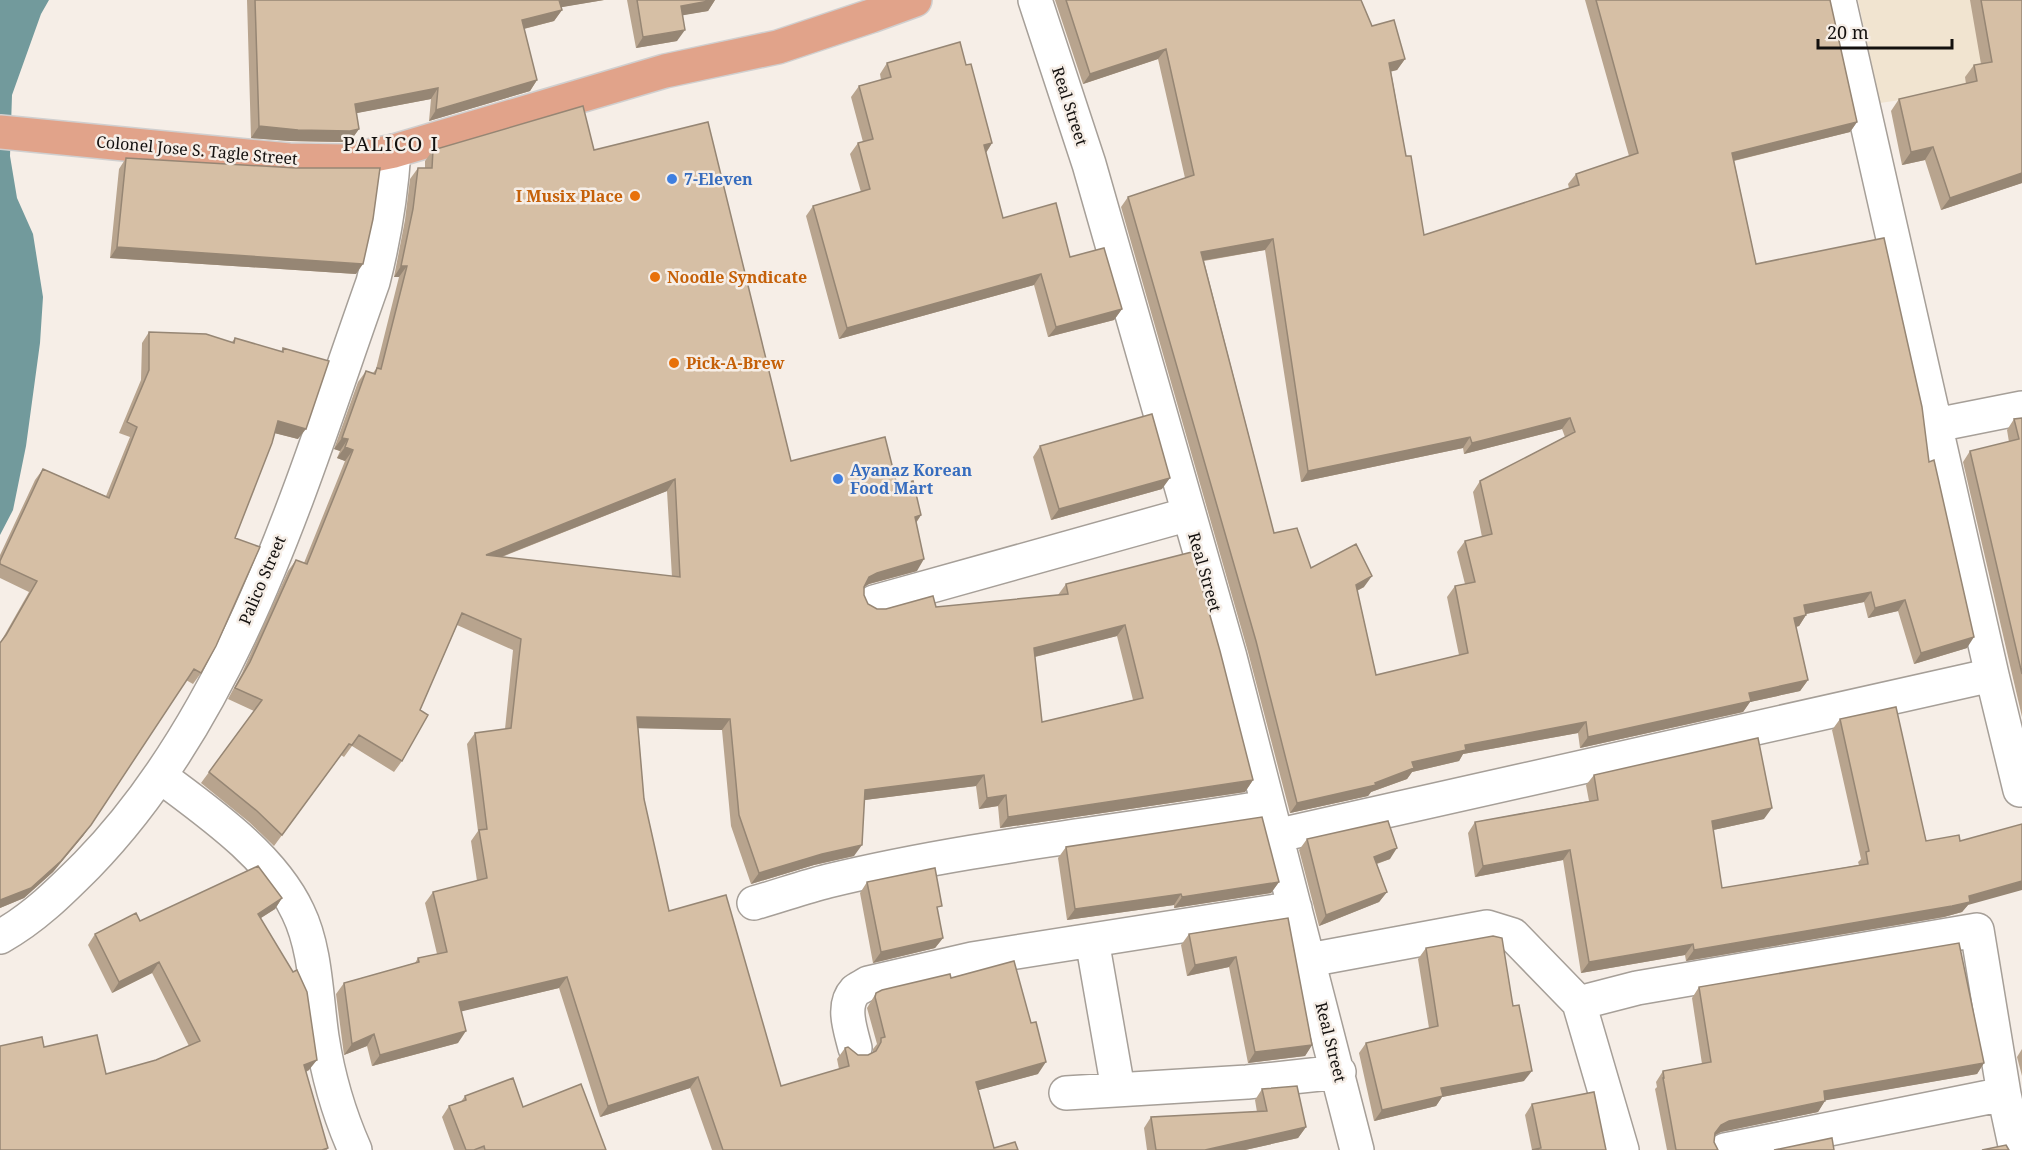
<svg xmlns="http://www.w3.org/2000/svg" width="2022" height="1150" font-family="'Noto Serif',serif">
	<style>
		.education { fill: #f1e4d0 }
		.water { fill: #729a9c }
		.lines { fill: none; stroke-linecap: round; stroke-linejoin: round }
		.minor-casing { stroke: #a69f98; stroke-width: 36 }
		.major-casing { stroke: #d0cfcf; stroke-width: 36 }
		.minor { stroke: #fff; stroke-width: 33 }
		.major { stroke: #e1a38a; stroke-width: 33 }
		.wall { fill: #b8a48e; fill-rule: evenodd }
		.shaded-wall { fill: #968674 }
		.building { fill: #d6bfa5; stroke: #968674; stroke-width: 1.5; fill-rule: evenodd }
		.shop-dot { fill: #3f7fe0; stroke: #f6eee7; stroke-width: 2 }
		.food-dot { fill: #e8710a; stroke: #f6eee7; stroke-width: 2 }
		.labels { text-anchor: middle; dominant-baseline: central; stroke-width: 5; stroke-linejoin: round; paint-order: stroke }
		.street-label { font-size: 16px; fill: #13100e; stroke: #f6eee7 }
		.shop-label { font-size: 16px; font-weight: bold; fill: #366cbe; stroke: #f6eee7; text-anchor: start }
		.food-label { font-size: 16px; font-weight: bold; fill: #c56008; stroke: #f6eee7; text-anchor: start }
		.quarter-label { font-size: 20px; letter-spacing: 1.5px; fill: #13100e; stroke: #f6eee7 }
	</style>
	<rect width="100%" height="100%" fill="#f6eee7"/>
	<path class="education" d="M1858 0H2022V82L1880 103Z"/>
	<path class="water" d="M0 0H49L41 14 12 95 10 156 17 198 33 234 43 297 40 343 26 446 13 510 0 535Z"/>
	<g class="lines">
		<defs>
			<path id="minor" d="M1035 0 1089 164 1230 657 1357 1150
				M1839 0 1992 675 2020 790
				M1936 425 2022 408
				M874 602 1189 514
				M160 776C208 812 272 856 298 912 316 949 316 996 322 1037 328 1076 339 1114 355 1150
				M1275 836 1992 675
				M754 903C779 896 804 887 828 881 972 846 1121 832 1267 807
				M0 937C34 918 60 892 87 865 238 710 302 481 373 282 384 239 391 196 394 151
				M1092 940 1118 1089
				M1309 960 1487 927 1513 935 1579 1003
				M855 1048C851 1031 841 1006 855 991 858 988 864 986 868 983L972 959 1295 908
				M1066 1093 1247 1082 1339 1072
				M1622 1150 1579 1003 1637 988 1977 930 2004 1094 2016 1150
				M1725 1150 2004 1094"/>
			<path id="major" d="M0 132 289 160 344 161 394 151 665 71 778 47 871 16 915 0"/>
		</defs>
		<use href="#minor" class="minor-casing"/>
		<use href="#major" class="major-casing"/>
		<use href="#minor" class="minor"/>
		<use href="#major" class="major"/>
	</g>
	<path class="wall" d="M247 0H604L561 7 562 10 554 21 524 29 537 80 530 91 429 121 431 99 356 113 359 129 351 140 342 142 290 141 251 138Z
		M627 0H715L708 11 682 15 677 41 636 48Z
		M1055 0H1361L1372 26 1405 59 1397 70 1391 71 1406 156 1424 235 1569 188 1568 184 1576 174 1629 156 1585 0H1830L1857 122 1850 132 1734 161 1756 264 1929 462 1967 648 1914 664 1898 611 1868 618 1864 602 1806 614V615L1799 626 1796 627 1808 680 1800 691 1750 702 1743 712 1580 748 1578 733 1463 754 1459 761 1412 772 1407 779 1371 792 1368 796 1290 813 1248 652 1121 207 1128 197 1185 178 1158 59 1083 84ZM1265 250 1301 482 1463 448 1464 454 1562 429 1565 437 1480 481 1473 492 1482 537 1465 541 1457 552 1465 584 1455 586 1447 597 1459 655 1376 675 1357 591 1364 587 1311 568 1274 533 1204 261Z
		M1970 0H2022V183L1941 210 1925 160 1902 165 1891 111 1899 99 1966 84 1965 77 1974 65 1981 64Z
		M887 63 966 65 992 143 986 153 1003 218 1070 257 1122 309 1114 320 1048 337 1034 285 839 339 806 216 813 206 861 192 850 154 858 143 863 142 851 97 859 86 881 80 880 74Z
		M433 150H594L791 461 897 485 921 515 916 523 917 571 869 584 864 587V595L868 604 877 609 936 607 1058 595 1066 584 1192 552 1253 780 1245 792 1000 828 998 806 979 809 976 786 864 800 854 856 814 865 751 884 731 826 722 730 638 728 644 799 669 911 781 1086 839 1069 837 1059 845 1048 858 1055H868L873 1052V1049L877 1044 867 1008 876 993 951 978 1038 1074 978 1090 994 1148 1018 1150H712L690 1088 600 1117 559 988 461 1011 458 1043 372 1066 367 1046 344 1055 336 994 344 983 415 963 418 958 437 954 425 903 433 892 477 881 471 841 478 831 467 744 475 733 505 729 513 650 457 625 420 710 402 761 394 772 352 746 344 757 341 755 274 846 249 822 201 783 254 711 228 699 242 673 288 571 296 560 304 563 345 461 337 458 340 451 334 449 358 382 366 371 373 373 376 369 399 277H394L405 220 410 179 418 168H425V161ZM667 491 672 577 502 557ZM1117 636 1133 700 1042 722 1035 657Z
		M126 158 356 274 110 258 119 169Z
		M149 332 232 342 235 338 281 352 283 348 298 439 275 433 235 538 201 673 193 684 186 680 83 836 53 872 24 898 0 908V643L29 592 0 578V555L35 480 43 469 106 496 130 437 119 433 141 380 142 343Z
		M2022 418V717L1963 462 1970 451 2009 442 2007 430 2014 419Z
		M1040 446 1162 489 1051 520 1033 457Z
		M1840 719 1926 841 1968 905 1962 912 1944 917 1686 961 1685 955 1581 973 1563 860 1475 877 1468 833 1475 822 1589 801 1586 785 1594 775 1764 819 1713 830 1722 888 1859 865 1858 862 1861 859 1832 730Z
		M1307 839 1390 859 1377 864 1387 892 1379 902 1319 926 1299 850Z
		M1066 847 1279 882 1271 893 1174 908V905L1067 920 1058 858Z
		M867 882 938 912 943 938 935 948 873 963 860 893Z
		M282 898 275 909 261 918 309 1070 306 1072 328 1148 327 1150H0L44 1047 106 1074 156 1060 189 1046 152 973 112 993 88 945 95 934 140 921Z
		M1288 918 1312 1045 1305 1056 1248 1063 1229 967 1187 976 1181 945 1189 934Z
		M1426 948 1524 1081 1442 1097 1436 1106 1374 1121 1359 1053 1366 1043 1429 1028 1418 959Z
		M1699 987 1984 1063 1977 1074 1825 1100 1818 1112 1721 1132 1715 1135 1714 1142 1718 1150H1667L1655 1089 1657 1087 1656 1082 1663 1071 1702 1064 1692 998Z
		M2022 1049V1076L2017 1057Z
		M1262 1089 1306 1127 1298 1138 1245 1150H1147L1144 1128 1151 1117 1257 1112 1255 1100Z
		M465 1096 523 1107 606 1150H454L442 1117 449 1106 460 1103Z
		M1532 1104 1606 1150H1532L1525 1115Z"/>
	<path class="shaded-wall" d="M557 0H604L551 9Z
		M715 0 708 11 673 17 681 6Z
		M562 10 554 21 515 31 522 20Z
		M685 30 677 41 636 48 643 37Z
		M1166 49 1158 59 1083 84 1090 74Z
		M1405 59 1397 70 1382 74 1389 63Z
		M537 80 530 91 429 121 436 110Z
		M438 88 431 99 347 115 355 104Z
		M1857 122 1850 132 1724 163 1732 153Z
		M259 126 359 129 351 140 342 142 290 141 251 138Z
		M992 143 985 154 984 145Z
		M1933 147 1925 160 1902 165 1911 152Z
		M2022 173V183L1941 210 1950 198Z
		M1273 239 1265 250 1194 262 1201 252Z
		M117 247 363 264 356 274 110 258Z
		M401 266H407L399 277H394Z
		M1041 274 1034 285 839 339 847 328Z
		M1122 309 1114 320 1048 337 1056 327Z
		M1570 418 1562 429 1464 454 1472 443Z
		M278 421 306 429 298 439 270 432Z
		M1470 437 1463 448 1301 482 1308 471Z
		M342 438 348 439 340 451 334 449Z
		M345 447 353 450 345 461 337 458Z
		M1170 478 1162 489 1051 520 1059 509Z
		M675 479 667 491 478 566 486 555Z
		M921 515 913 527 915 517Z
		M924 559 917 571 869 584 861 589 869 577 877 573Z
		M1372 576 1364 587 1348 595 1356 585Z
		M1871 592 1864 602 1796 616 1804 605Z
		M1905 600 1898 611 1868 618 1875 608Z
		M1806 615 1799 626 1786 629 1794 618Z
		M1125 625 1117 636 1026 659 1034 648Z
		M1974 637 1967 648 1914 664 1921 653Z
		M1808 680 1800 691 1750 702 1743 712 1580 748 1588 737 1749 693Z
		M637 717 730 719 722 730 629 728Z
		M1586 722 1578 733 1463 754 1459 761 1412 772 1407 779 1371 792 1368 796 1290 813 1297 803 1375 783 1412 762 1465 745Z
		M984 775 976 786 857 801 865 790Z
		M1253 780 1245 792 1000 828 1008 817Z
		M1006 795 998 806 979 809 987 798Z
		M1772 808 1764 819 1704 832 1712 821Z
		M91 825 83 836 53 872 24 898 0 908V900Z
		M862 845 854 856 814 865 751 884 759 873 822 854Z
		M1397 848 1390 859 1366 867 1374 857Z
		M1570 850 1563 860 1475 877 1483 866Z
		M2022 881V890L1968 905 1962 912 1944 917 1686 961 1694 950 1969 896Z
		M1279 882 1271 893 1174 908 1182 897Z
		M1387 892 1379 902 1319 926 1326 915Z
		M1181 894 1174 905 1067 920 1075 909Z
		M282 898 275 909 251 924 258 914Z
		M943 938 935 948 873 963 881 952Z
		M1693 944 1685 955 1581 973 1589 962Z
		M1236 957 1229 967 1187 976 1195 965Z
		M159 962 152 973 112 993 119 982Z
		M567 977 559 988 451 1014 459 1002Z
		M466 1031 458 1043 372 1066 380 1055Z
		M374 1034 367 1046 344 1055 352 1044Z
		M1312 1045 1305 1056 1248 1063 1255 1052Z
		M317 1060 309 1070 296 1076 304 1065Z
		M1046 1062 1038 1074 968 1093 976 1082Z
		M1984 1063 1977 1074 1816 1102 1824 1091Z
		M1532 1071 1524 1081 1442 1097 1436 1106 1374 1121 1382 1110 1441 1088Z
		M698 1077 690 1088 600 1117 608 1106Z
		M1825 1101 1818 1112 1721 1132 1713 1136 1721 1125 1729 1121Z
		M1306 1127 1298 1138 1245 1150H1205Z"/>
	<path class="building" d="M255 0H559L562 10 522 20 537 80 436 110 438 88 355 104 359 129 350 131 298 130 259 126Z
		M637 0H714L681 6 685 30 643 37Z
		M1066 0H1361L1372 26 1394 20 1405 59 1389 63 1406 156H1411L1424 235 1579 185 1576 174 1638 153 1596 0H1830L1857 122 1732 153 1756 264 1884 238 1922 407 1929 462 1934 460 1974 637 1921 653 1905 600 1875 608 1871 592 1804 605 1806 615 1794 618 1808 680 1749 693 1751 701 1588 737 1586 722 1465 745 1466 750 1412 762 1414 768 1375 783 1376 785 1297 803 1256 641 1128 197 1194 175 1166 49 1090 74ZM1273 239 1308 471 1470 437 1472 443 1570 418 1575 432 1480 481 1492 534 1465 541 1475 582 1455 586 1468 653 1376 675 1356 585 1372 576 1356 544 1311 568 1297 528 1274 533 1201 252Z
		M1981 0H2022V173L1950 198 1933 147 1911 152 1899 99 1977 81 1974 65 1992 62Z
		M960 42 966 65 971 64 992 143 984 145 1003 218 1056 203 1070 257 1104 248 1122 309 1056 327 1041 274 847 328 813 206 870 189 858 143 873 139 859 86 891 77 887 63Z
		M583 106 594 150 708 122 791 461 885 437 897 485 913 481 921 515 915 517 924 559 877 573 869 577 864 587V595L868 604 877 609H886L933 596 936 607 1068 594 1066 584 1192 552 1220 651 1253 780 1008 817 1006 795 987 798 984 775 865 790 862 845 822 854 759 873 739 815 730 719 637 717 644 799 669 911 726 895 781 1086 849 1066 845 1048 848 1047 858 1055H868L876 1051 881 1042V1038L885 1037 875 997 876 993 882 990 950 974 951 978 1014 961 1031 1023 1036 1022 1046 1062 976 1082 994 1148 1015 1142 1018 1150H723L698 1077 608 1106 567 977 459 1002 466 1031 380 1055 374 1034 352 1044 344 983 419 962 418 958 447 952 433 892 487 878 479 830 487 829 475 733 511 728 521 639 462 613 420 710 428 715 402 761 359 735 352 745 349 744 282 835 257 811 209 772 262 700 235 688 250 662 296 560 307 564 353 450 345 447 348 439 342 438 366 371 375 374 377 368 381 369 407 266H401L413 209 418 168H432L433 150ZM675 479 680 577 486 555ZM1125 625 1143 698 1042 722 1034 648Z
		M126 158 296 168H380L373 219 363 264 117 247Z
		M149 332 206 334 234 343 235 338 283 352V348L329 361 306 429 278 421 272 443 235 538 260 547 216 646 201 673 194 669 91 825 61 861 31 888 0 900V643L6 635 37 581 0 564V561L43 469 109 498 137 427 127 422 149 370Z
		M1152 414 1170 478 1059 509 1040 446Z
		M2022 418V674L1970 451 2019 439 2014 419Z
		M1896 707 1926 841 1959 835 1960 841 2022 824V881L1969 896 1970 902 1952 906 1694 950 1693 944 1589 962 1570 850 1483 866 1475 822 1598 800 1594 775 1758 738 1772 808 1712 821 1722 888 1868 864 1866 852 1869 851 1840 719Z
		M1262 817 1279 882 1182 897 1181 894 1075 909 1066 847Z
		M1388 821 1397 848 1374 857 1387 892 1326 915 1307 839Z
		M258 866 282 898 258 914 293 972 297 970 307 992 317 1060 304 1065 328 1148 322 1150H0V1046L42 1037 44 1047 97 1035 106 1074 156 1060 200 1041 159 962 119 982 95 934 136 913 140 921Z
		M935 868 942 906 937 907 943 938 881 952 867 882Z
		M1288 918 1312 1045 1255 1052 1236 957 1195 965 1189 934Z
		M1493 936 1502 938 1513 1006 1519 1005 1532 1071 1441 1088 1443 1096 1382 1110 1366 1043 1438 1026 1426 948Z
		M1959 943 1984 1063 1824 1091 1825 1101 1729 1121 1721 1125 1715 1133 1714 1142 1718 1150H1676L1663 1078H1664L1663 1071 1711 1062 1699 987Z
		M513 1078 523 1107 581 1084 606 1150H485L484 1146 474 1150H466L449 1106 466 1100 465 1096Z
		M1297 1086 1306 1127 1205 1150H1156L1151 1117 1267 1111 1262 1089Z
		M1594 1092 1606 1150H1532L1541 1148 1532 1104Z
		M1832 1138 1834 1150H1774Z
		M2006 1145 2009 1150H1982Z"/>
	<g class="shop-dot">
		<circle cx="672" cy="179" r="6"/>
		<circle cx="838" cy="479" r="6"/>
	</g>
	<g class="food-dot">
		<circle cx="635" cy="196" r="6"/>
		<circle cx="655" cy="277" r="6"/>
		<circle cx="674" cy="363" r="6"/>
	</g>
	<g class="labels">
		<g class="street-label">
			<text transform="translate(1070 106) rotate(72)">Real Street</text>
			<text transform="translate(197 150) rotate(5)">Colonel Jose S. Tagle Street</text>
			<text transform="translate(1205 572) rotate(74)">Real Street</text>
			<text transform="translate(262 580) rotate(-67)">Palico Street</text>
			<text transform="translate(1331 1042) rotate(76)">Real Street</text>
		</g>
		<g class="shop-label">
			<text x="684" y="179">7-Eleven</text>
			<text x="850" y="470">Ayanaz Korean<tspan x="850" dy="18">Food Mart</tspan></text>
		</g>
		<g class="food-label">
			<text x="623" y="196" text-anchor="end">I Musix Place</text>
			<text x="667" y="277">Noodle Syndicate</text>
			<text x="686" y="363">Pick-A-Brew</text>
		</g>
		<g class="quarter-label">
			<text x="391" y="143">PALICO I</text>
		</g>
	</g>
	<path d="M1818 39v9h134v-9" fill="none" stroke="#13100e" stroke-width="3"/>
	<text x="1827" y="39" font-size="18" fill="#13100e" stroke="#f6eee7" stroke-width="4.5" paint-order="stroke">20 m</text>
</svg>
